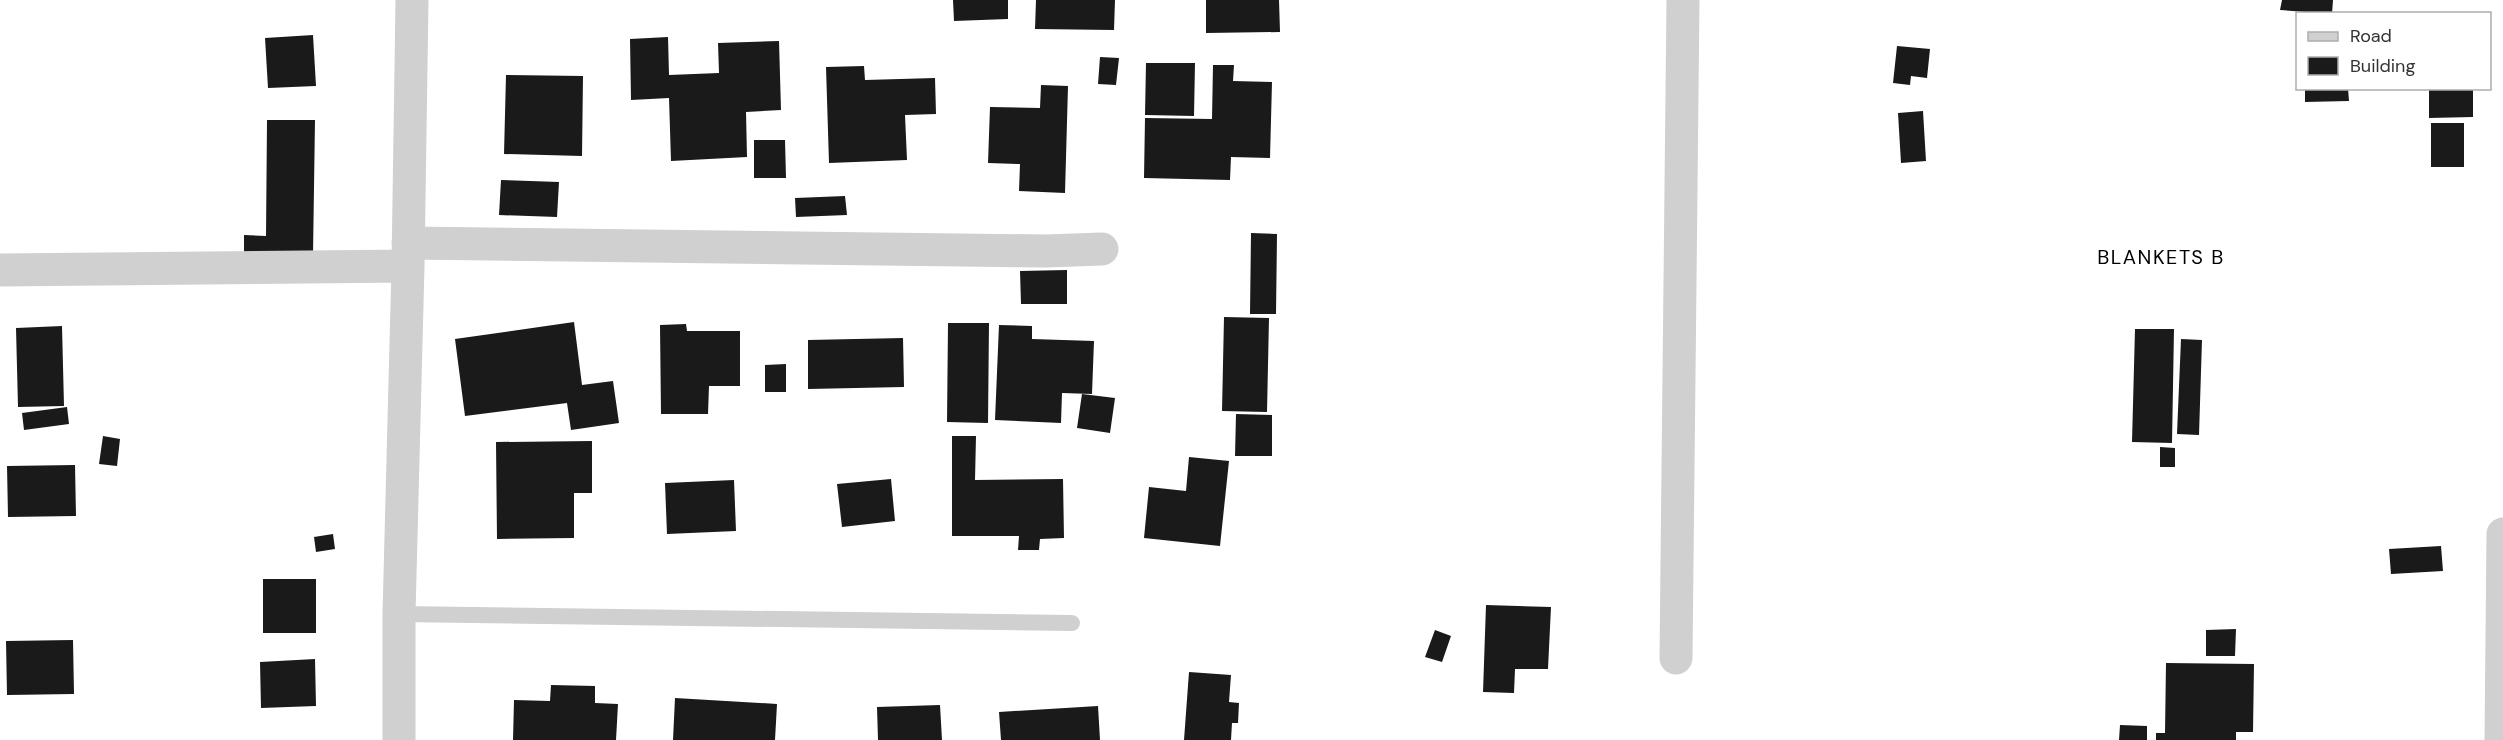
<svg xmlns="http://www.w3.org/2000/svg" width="2503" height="740" font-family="'DM Sans',sans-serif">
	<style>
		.building { fill: #1a1a1a }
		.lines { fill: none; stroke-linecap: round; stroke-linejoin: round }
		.service { stroke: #d0d0d0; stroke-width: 16 }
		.minor { stroke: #d0d0d0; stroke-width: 33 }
		.labels { text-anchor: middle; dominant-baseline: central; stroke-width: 6; stroke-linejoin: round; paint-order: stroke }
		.quarter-label { font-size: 20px; letter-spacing: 1.5px; fill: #000; stroke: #fff }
	</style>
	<rect width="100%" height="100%" fill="#fff"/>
	<path class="building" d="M953 0H1008V19L954 21Z
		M1036 0H1115L1114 30 1035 29Z
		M1206 0H1279L1280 32 1206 33Z
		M2282 0H2333L2332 14 2280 10Z
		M313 35 316 86 268 88 265 38Z
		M668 37 669 75 719 73 718 43 779 41 781 110 746 112 747 157 671 161 669 98 631 100 630 39Z
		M1897 46 1930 49 1927 78 1911 76 1910 85 1893 83Z
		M1100 57 1119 58 1116 85 1098 84Z
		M1146 63H1195L1194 116 1145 115Z
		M1213 65H1234L1233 81 1272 82 1270 158 1231 157 1230 180 1144 178 1145 118 1212 119Z
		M864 66 865 80 935 78 936 114 905 115 907 160 829 163 826 67Z
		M506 75 583 76 582 156 504 154Z
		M1041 85 1068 86 1065 193 1019 191 1020 164 988 163 990 107 1040 108Z
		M2305 88H2348L2349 101 2305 102Z
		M2429 88H2473V117L2429 118Z
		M1923 111 1926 161 1901 163 1898 113Z
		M267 120H315L313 255 244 254V235L266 236Z
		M2431 123H2464V167H2431Z
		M754 140H785L786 178H754Z
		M501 180 559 182 557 217 499 215Z
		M845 196 847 215 796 217 795 198Z
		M1251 233 1277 234 1276 314H1250Z
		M1067 270V304H1021L1020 271Z
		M1224 317 1269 318 1267 412 1222 411Z
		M574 322 582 385 613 381 619 423 571 430 567 403 465 416 455 339Z
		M948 323H989L988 423 947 422Z
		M686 324 687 331H740V386H709L708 414H661L660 325Z
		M999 325 1032 326V339L1094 341 1092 394 1062 393 1061 423 995 420Z
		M62 326 64 406 18 407 16 328Z
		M2135 329H2174L2172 443 2132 442Z
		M903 338 904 387 808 389V340Z
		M2181 339 2202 340 2199 435 2177 434Z
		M786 364V392H765V365Z
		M1082 394 1115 398 1110 433 1077 428Z
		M67 407 69 424 24 430 22 413Z
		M1236 414 1272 415V456H1235Z
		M103 436 120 439 117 466 99 464Z
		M952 436H976L975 480 1063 479 1064 538 1040 539 1039 550H1018L1019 536H952Z
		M592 441V493H574V538L497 539 496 442Z
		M2160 447 2175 448V467H2160Z
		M1189 457 1229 461 1220 546 1144 538 1149 487 1186 491Z
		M75 465 76 516 8 517 7 466Z
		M891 479 895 521 842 527 837 484Z
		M734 480 736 531 667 534 665 483Z
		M333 534 335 549 316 552 314 537Z
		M2441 546 2443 571 2391 574 2389 549Z
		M263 579H316V633H263Z
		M1486 605 1551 607 1548 669H1515L1514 693 1483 692Z
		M2236 629 2235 656H2206V630Z
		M1435 630 1451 636 1442 662 1425 657Z
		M73 640 74 694 7 695 6 641Z
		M315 659 316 706 261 708 260 662Z
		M2166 663 2254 664 2253 732H2236V740H2156V733H2165Z
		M1189 672 1231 675 1229 702 1239 703 1238 723H1232L1231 740H1184Z
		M551 685 595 686V703L618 704 616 740H513L514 700 550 701Z
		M675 698 777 704 775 740H673Z
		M940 705 942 740H878L877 707Z
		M1098 706 1100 740H1001L999 712Z
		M2120 725 2147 726V740H2119Z"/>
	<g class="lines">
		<path class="service" d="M399 614 1072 623"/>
		<path class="minor" d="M408 243 1046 251 1102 249
			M0 270 408 266
			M1676 658 1683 0
			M399 740V614L408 266 412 0
			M2501 740 2503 534"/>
	</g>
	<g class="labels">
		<g class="quarter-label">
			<text x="2161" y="257">BLANKETS B</text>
		</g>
	</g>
	<rect x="2296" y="12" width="195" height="78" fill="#ffffff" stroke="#adadad" stroke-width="1.5"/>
	<rect x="2308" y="32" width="30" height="9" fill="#d0d0d0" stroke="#adadad" stroke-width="1.5"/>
	<text x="2350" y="42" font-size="18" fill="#333333">Road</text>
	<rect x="2308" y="57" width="30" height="18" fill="#1a1a1a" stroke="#adadad" stroke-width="1.5"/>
	<text x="2350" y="72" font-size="18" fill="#333333">Building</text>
</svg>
